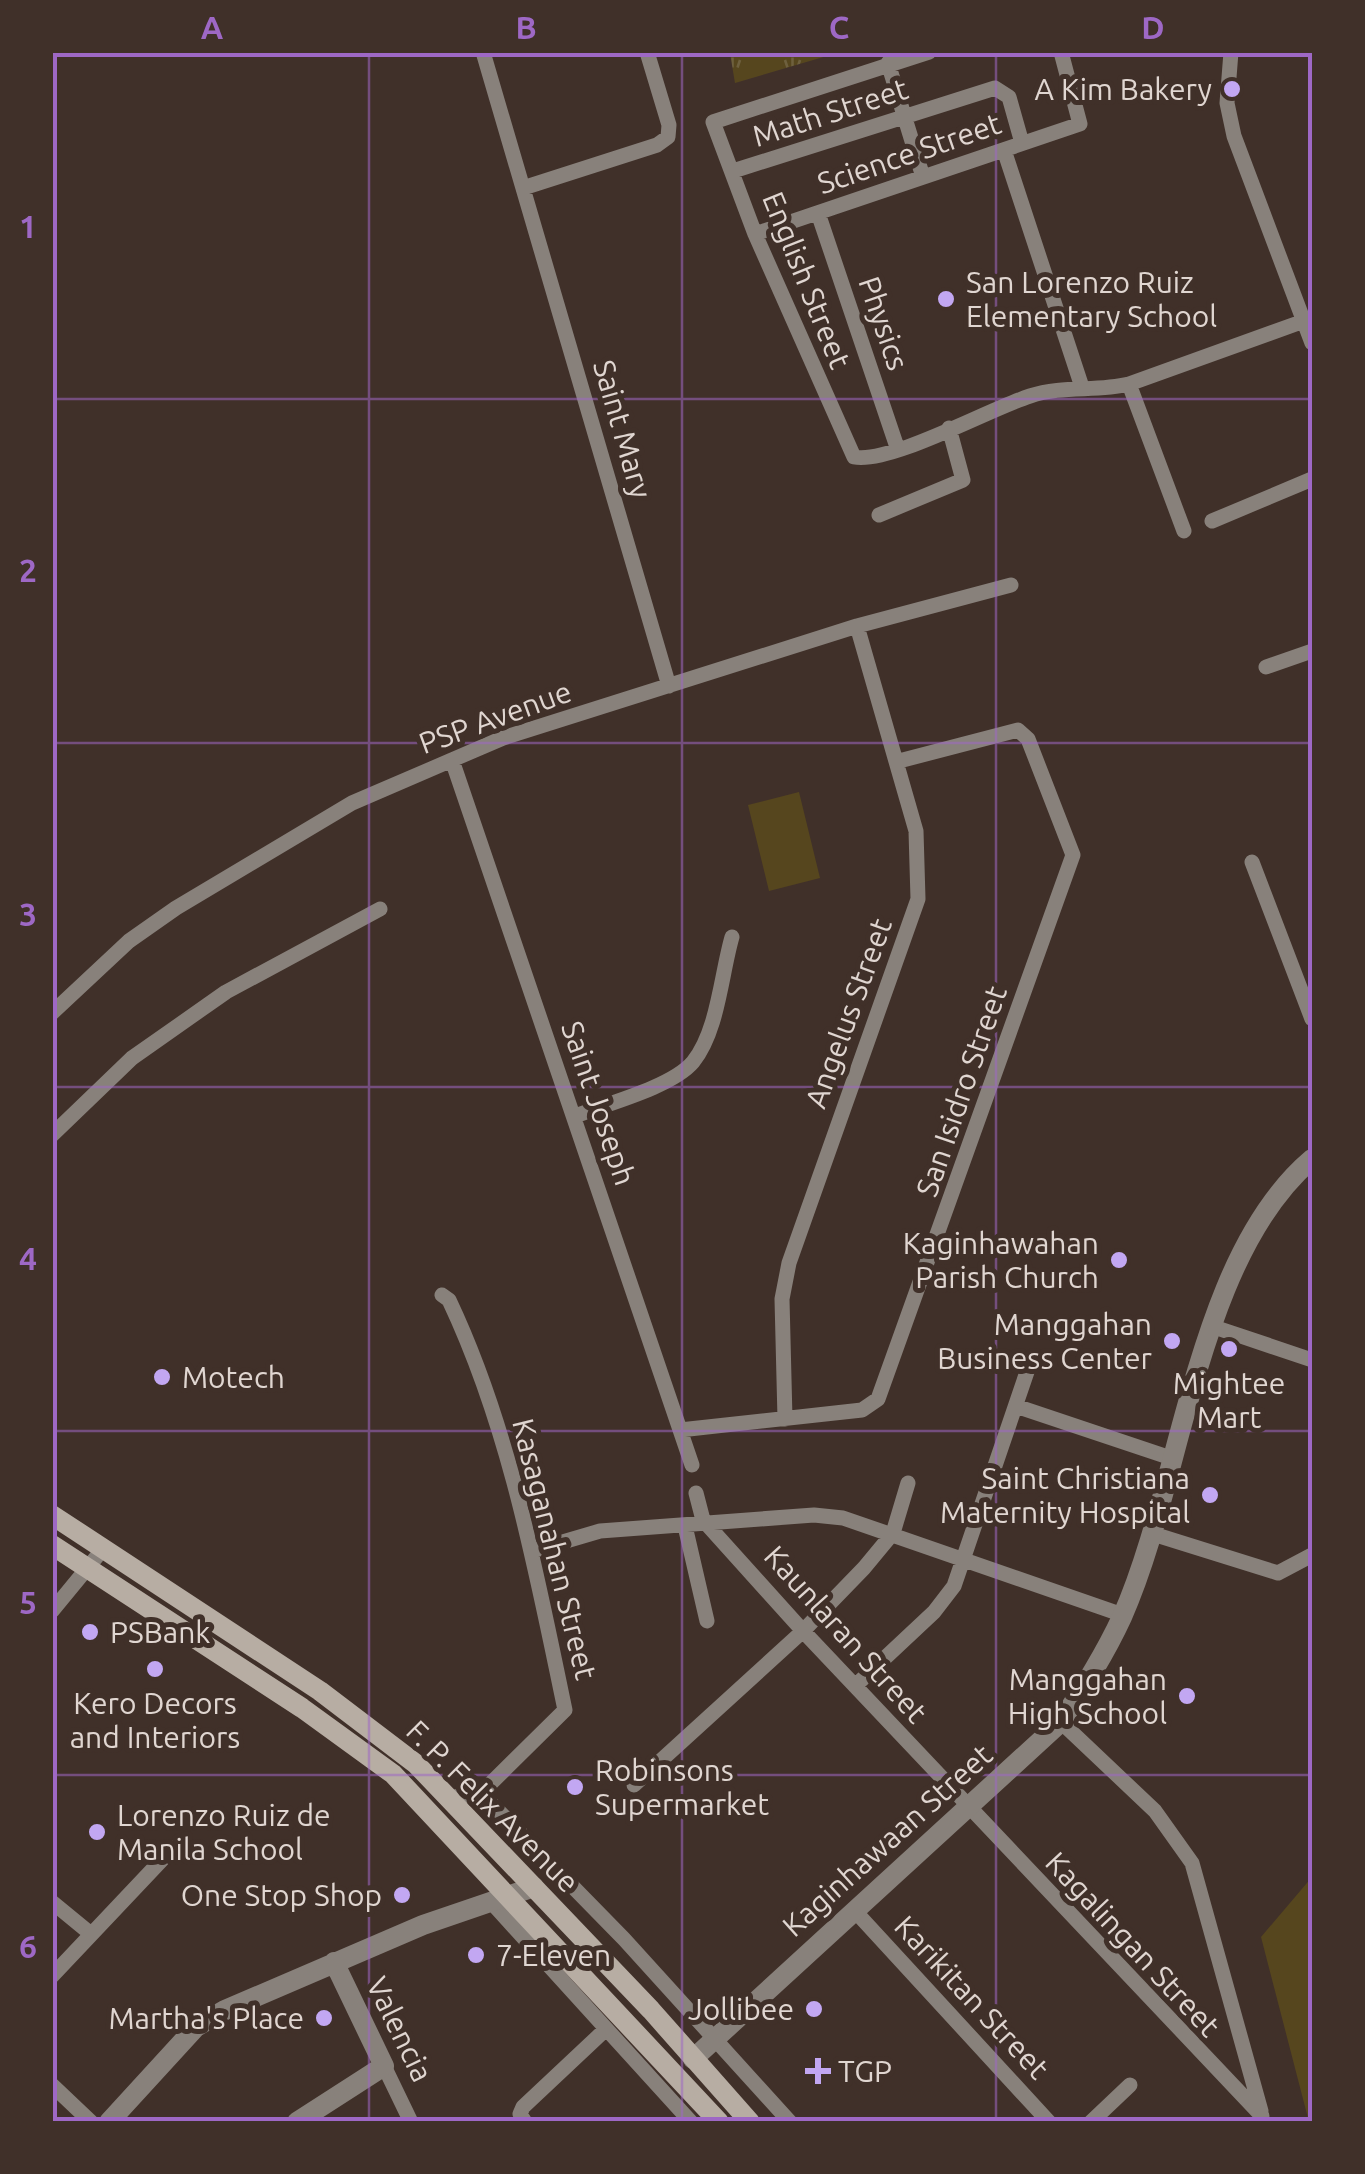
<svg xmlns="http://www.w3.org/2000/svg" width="1365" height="2174" font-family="Ubuntu,sans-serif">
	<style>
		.grass { fill: url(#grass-tufts) }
		.park { fill: #56461e }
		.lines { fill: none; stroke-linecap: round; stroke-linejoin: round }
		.minor { stroke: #88817b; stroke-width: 15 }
		.tertiary { stroke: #88817b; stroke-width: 20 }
		.secondary { stroke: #b7ada3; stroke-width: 20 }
		.grid { fill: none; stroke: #9e68c5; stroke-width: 2.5; stroke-opacity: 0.55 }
		.poi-dot { fill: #c2a7f2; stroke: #403029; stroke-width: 4 }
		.labels { text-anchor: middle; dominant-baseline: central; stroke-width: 10; stroke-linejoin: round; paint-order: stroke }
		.poi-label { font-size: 30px; fill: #e0d6d1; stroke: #403029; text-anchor: end }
		.street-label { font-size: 30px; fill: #e0d6d1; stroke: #403029 }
		.neatline { fill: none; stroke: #9e68c5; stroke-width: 4 }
		.grid-label { font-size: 32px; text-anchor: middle; font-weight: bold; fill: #9e68c5 }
	</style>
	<defs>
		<pattern id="grass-tufts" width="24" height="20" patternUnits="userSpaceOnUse" patternTransform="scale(2.5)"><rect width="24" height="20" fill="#56461e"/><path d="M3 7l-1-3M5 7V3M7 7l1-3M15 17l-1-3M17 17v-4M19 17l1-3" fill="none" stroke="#6e603e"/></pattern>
	</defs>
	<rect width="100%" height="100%" fill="#403029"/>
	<path class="grass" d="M730 53V52L837 53 735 83Z"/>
	<path class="park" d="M799 792 820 878 769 891 748 805Z
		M1312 1877V2121L1309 2122 1261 1937Z"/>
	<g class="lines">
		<path class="minor" d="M483 52 669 686
			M929 52 713 122 755 234 854 457C891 464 989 409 1030 396 1063 385 1096 392 1129 384L1304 321
			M1231 52 1227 103 1234 136 1312 343
			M888 63 923 177
			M1004 150 1082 387
			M733 171 995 88 1009 97 1022 143
			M523 188 657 145 668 137 669 125 647 52
			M818 213 898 450
			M755 234 1080 124 1061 52
			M1129 384 1184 531
			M879 515 963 480 949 428
			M1212 521 1312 479
			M1266 667 1312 651
			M452 760 692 1465
			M1252 862 1312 1019
			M52 1013 129 941 176 908 352 803 503 738 857 626 1011 585
			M575 1116C606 1104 672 1087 693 1062 718 1031 721 975 732 937
			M52 1135 132 1058 226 992 380 909
			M442 1295 449 1300C510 1429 536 1572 565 1710L481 1793
			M1214 1327 1312 1360
			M1016 1406 1174 1459
			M785 1419 782 1299 789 1263 918 899 916 831 857 626
			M680 1430 862 1410 878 1399 1073 855 1028 739 1018 730 899 761
			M696 1493 703 1520 803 1631 1262 2116
			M685 1526 707 1621
			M1150 1533 1278 1573 1312 1555
			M532 1551 600 1531 814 1515 843 1518 1123 1615
			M52 1611 103 1549
			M855 1686 934 1612 954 1586 1030 1363
			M1061 1722 1155 1811 1192 1863 1261 2111
			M634 1785 803 1631 864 1568 893 1533 908 1483
			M448 1798 481 1793 624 1939 790 2122
			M52 1902 91 1934
			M492 1903 691 2122
			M854 1910 1049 2122
			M52 1976 173 1848
			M384 2066 411 2122
			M52 2085 91 2122
			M525 2122 520 2114 523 2107 606 2029
			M1091 2122 1130 2085"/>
		<path class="tertiary" d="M693 2059 1061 1722C1083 1688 1105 1654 1122 1617 1183 1480 1196 1257 1312 1159
			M109 2122 196 2027 225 2010 423 1925 534 1887
			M297 2122 384 2066 334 1962"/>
		<path class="secondary" d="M52 1515 320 1691 416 1764 651 2010 750 2122
			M52 1545 302 1708 393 1774 719 2122"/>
	</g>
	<path class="grid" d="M369 52V2122M682 52V2122M996 52V2122M52 399H1312M52 743H1312M52 1087H1312M52 1431H1312M52 1775H1312"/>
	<g class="poi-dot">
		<circle cx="1232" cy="89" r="10"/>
		<circle cx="946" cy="299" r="10"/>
		<circle cx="1119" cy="1260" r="10"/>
		<circle cx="1172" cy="1341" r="10"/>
		<circle cx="1229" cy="1349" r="10"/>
		<circle cx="162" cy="1377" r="10"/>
		<circle cx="1210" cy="1495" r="10"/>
		<circle cx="90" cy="1632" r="10"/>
		<circle cx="155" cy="1669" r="10"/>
		<circle cx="1187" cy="1696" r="10"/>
		<circle cx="575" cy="1787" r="10"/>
		<circle cx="97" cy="1832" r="10"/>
		<circle cx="402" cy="1895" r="10"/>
		<circle cx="476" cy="1955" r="10"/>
		<circle cx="814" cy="2009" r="10"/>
		<circle cx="324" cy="2018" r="10"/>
		<path d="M813 2056h10v10h10v10h-10v10h-10v-10h-10v-10h10z"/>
	</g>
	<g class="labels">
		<g class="poi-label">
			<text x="1212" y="89">A Kim Bakery</text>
			<text x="966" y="282" text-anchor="start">San Lorenzo Ruiz<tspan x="966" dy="34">Elementary School</tspan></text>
			<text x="1099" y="1243">Kaginhawahan<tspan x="1099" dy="34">Parish Church</tspan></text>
			<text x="1152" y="1324">Manggahan<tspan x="1152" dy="34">Business Center</tspan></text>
			<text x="182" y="1377" text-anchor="start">Motech</text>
			<text x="1229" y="1383" text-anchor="middle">Mightee<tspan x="1229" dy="34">Mart</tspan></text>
			<text x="1190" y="1478">Saint Christiana<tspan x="1190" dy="34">Maternity Hospital</tspan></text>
			<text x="110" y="1632" text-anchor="start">PSBank</text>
			<text x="1167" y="1679">Manggahan<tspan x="1167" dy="34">High School</tspan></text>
			<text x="155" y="1703" text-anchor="middle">Kero Decors<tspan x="155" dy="34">and Interiors</tspan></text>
			<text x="595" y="1770" text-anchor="start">Robinsons<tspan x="595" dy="34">Supermarket</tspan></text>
			<text x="117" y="1815" text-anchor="start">Lorenzo Ruiz de<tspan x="117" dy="34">Manila School</tspan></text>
			<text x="382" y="1895">One Stop Shop</text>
			<text x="496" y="1955" text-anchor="start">7-Eleven</text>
			<text x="794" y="2009">Jollibee</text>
			<text x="304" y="2018">Martha's Place</text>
			<text x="838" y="2071" text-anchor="start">TGP</text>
		</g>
		<g class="street-label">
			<text transform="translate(830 112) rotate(-18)">Math Street</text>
			<text transform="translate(909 153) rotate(-19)">Science Street</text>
			<text transform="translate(807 280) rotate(68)">English Street</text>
			<text transform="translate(884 323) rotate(71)">Physics</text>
			<text transform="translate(623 429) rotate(74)">Saint Mary</text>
			<text transform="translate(495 717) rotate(-20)">PSP Avenue</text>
			<text transform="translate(848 1013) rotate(-70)">Angelus Street</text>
			<text transform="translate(961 1091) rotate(-71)">San Isidro Street</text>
			<text transform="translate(599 1103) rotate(71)">Saint Joseph</text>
			<text transform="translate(555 1549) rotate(76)">Kasaganahan Street</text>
			<text transform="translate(846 1634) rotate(48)">Kaunlaran Street</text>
			<text transform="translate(493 1806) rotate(45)">F. P. Felix Avenue</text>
			<text transform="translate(887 1840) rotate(-42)">Kaginhawaan Street</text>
			<text transform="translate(1133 1944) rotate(47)">Kagalingan Street</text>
			<text transform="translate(972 1997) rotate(47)">Karikitan Street</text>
			<text transform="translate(400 2029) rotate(64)">Valencia</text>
		</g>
	</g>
	<rect width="1365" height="2174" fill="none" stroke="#403029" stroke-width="110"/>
	<rect x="55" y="55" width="1255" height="2064" class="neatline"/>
	<g class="grid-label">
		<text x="212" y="39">A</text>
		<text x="526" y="39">B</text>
		<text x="839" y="39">C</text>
		<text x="1153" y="39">D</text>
		<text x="28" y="238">1</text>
		<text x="28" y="582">2</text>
		<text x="28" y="926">3</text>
		<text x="28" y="1270">4</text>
		<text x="28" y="1614">5</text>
		<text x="28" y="1958">6</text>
	</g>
</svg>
